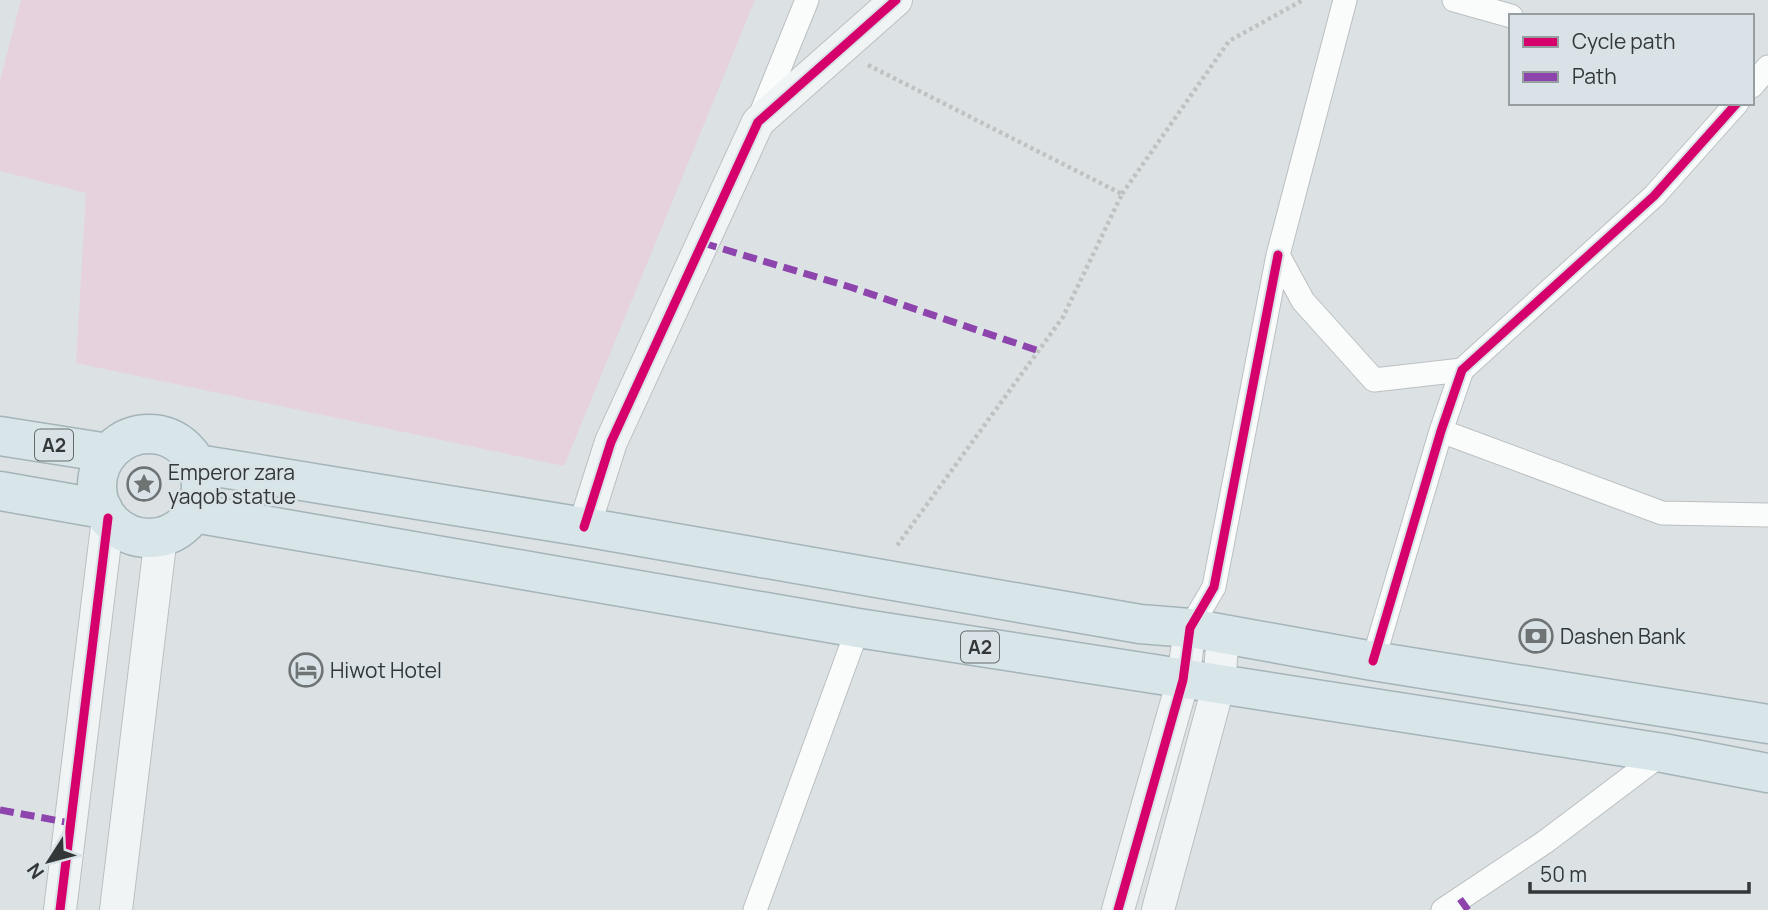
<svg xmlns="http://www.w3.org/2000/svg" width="1768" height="910" font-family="Manrope,sans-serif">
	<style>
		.green { fill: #e6d2dc }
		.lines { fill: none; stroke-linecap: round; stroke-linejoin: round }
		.street-casing { stroke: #bbbfc1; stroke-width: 25 }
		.secondary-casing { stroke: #bbbfc1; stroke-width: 34 }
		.highway-casing { stroke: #a4b4b9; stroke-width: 41 }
		.path { stroke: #c0c2c2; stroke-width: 4.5; stroke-dasharray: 3.5 3.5; stroke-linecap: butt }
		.street { stroke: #fafbfb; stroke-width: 23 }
		.secondary { stroke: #f0f4f5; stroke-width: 32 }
		.highway { stroke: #d8e5e9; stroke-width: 38 }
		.quiet { stroke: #8e44ad; stroke-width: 7; stroke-dasharray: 14 7; stroke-linecap: butt }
		.cycleway-casing { stroke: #d9e3e7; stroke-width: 13 }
		.cycleway { stroke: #d6006c; stroke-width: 9 }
		.labels { text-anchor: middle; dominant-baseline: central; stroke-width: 5; stroke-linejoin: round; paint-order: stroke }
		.shield { fill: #d9e3e7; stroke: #656b6c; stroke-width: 2 }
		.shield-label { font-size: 19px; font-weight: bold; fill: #333738 }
		.poi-label { font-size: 21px; fill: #333738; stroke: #d9e3e7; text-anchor: start }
	</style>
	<rect width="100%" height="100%" fill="#dce2e4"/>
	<path class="green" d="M21 0H755L564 466 76 363 86 193 0 171V80Z"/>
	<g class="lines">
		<defs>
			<path id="street" d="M1345 0 1278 255 1303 301 1374 380 1462 370
				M1454 0 1511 16
				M1752 86 1768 67
				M760 116 807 0
				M1441 431 1662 513 1768 515
				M1190 628 1214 587 1278 255
				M1373 661 1441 431 1462 370 1654 196 1737 103
				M755 910 858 628
				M1443 910 1545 842 1663 753"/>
			<path id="secondary" d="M584 527 611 442 758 122 896 0
				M60 910 108 518
				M116 910 161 536
				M1118 910 1183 680 1190 628
				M1158 910 1219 684 1223 635"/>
			<path id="highway" d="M97 486a52 52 0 1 1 104 0a52 52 0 1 1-104 0Z
				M0 436 108 453
				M197 464 584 527 1140 624 1190 628 1373 661 1768 724
				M0 491 103 509
				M194 513 858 628 1663 753 1768 773"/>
		</defs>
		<use href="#street" class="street-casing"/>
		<use href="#secondary" class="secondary-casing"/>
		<use href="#highway" class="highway-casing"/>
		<path class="path" d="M868 65 1122 194 1063 317 896 547
			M1122 194 1229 41 1303 0"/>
		<use href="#street" class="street"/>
		<use href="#secondary" class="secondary"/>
		<use href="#highway" class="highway"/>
		<path class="quiet" d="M703 243 850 287 1039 351
			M0 810 71 823
			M1460 899 1468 910"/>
		<defs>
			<path id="cycleway" d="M584 527 611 442 758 122 896 0
				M1373 661 1441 431 1462 370 1654 196 1737 103
				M60 910 108 518
				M1118 910 1183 680 1190 628 1214 587 1278 255"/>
		</defs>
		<use href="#cycleway" class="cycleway-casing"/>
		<use href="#cycleway" class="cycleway"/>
	</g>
	<defs>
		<symbol id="sight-ring" viewBox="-11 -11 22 22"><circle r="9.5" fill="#d9e3e7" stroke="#6e7374" stroke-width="1.5"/><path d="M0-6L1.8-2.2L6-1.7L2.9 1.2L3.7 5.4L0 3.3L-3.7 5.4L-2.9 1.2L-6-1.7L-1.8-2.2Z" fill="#6e7374"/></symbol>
		<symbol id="bank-ring" viewBox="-11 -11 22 22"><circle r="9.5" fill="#d9e3e7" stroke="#6e7374" stroke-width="1.5"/><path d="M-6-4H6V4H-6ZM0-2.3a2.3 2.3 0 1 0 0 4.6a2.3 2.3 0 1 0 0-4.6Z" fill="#6e7374"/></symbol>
		<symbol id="hotel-ring" viewBox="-11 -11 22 22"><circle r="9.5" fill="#d9e3e7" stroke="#6e7374" stroke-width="1.5"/><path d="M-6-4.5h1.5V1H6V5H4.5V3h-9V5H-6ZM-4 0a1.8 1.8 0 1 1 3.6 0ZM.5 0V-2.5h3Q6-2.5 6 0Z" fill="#6e7374"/></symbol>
	</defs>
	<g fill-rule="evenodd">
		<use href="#sight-ring" x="125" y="465" width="38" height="38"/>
		<use href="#bank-ring" x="1517" y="617" width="38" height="38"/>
		<use href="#hotel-ring" x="287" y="651" width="38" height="38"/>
	</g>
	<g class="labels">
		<g class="shield">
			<rect x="35" y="429.5" width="38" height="31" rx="5"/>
			<rect x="961" y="631.5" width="38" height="31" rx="5"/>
		</g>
		<g class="shield-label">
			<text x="54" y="445">A2</text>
			<text x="980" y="647">A2</text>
		</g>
		<g class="poi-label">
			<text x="168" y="472">Emperor zara<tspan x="168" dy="24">yaqob statue</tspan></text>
			<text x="1560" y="636">Dashen Bank</text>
			<text x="330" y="670">Hiwot Hotel</text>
		</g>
	</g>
	<rect x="1509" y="14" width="245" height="91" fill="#d9e3e7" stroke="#979ea1" stroke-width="2"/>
	<rect x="1523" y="37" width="35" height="10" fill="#d6006c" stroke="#979ea1" stroke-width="2"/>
	<text x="1572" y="49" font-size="21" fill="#333738">Cycle path</text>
	<rect x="1523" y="72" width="35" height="10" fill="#8e44ad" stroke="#979ea1" stroke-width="2"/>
	<text x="1572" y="84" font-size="21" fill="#333738">Path</text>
	<g transform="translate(49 861) rotate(234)" stroke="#d9e3e7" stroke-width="5" paint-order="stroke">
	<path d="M0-5L12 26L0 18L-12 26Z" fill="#333738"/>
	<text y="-10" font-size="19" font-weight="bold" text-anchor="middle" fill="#333738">N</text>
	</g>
	<path d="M1530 882v10h219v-10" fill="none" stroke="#333738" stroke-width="3.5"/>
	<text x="1540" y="882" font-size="21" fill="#333738" stroke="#d9e3e7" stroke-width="5" paint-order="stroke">50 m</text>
</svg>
